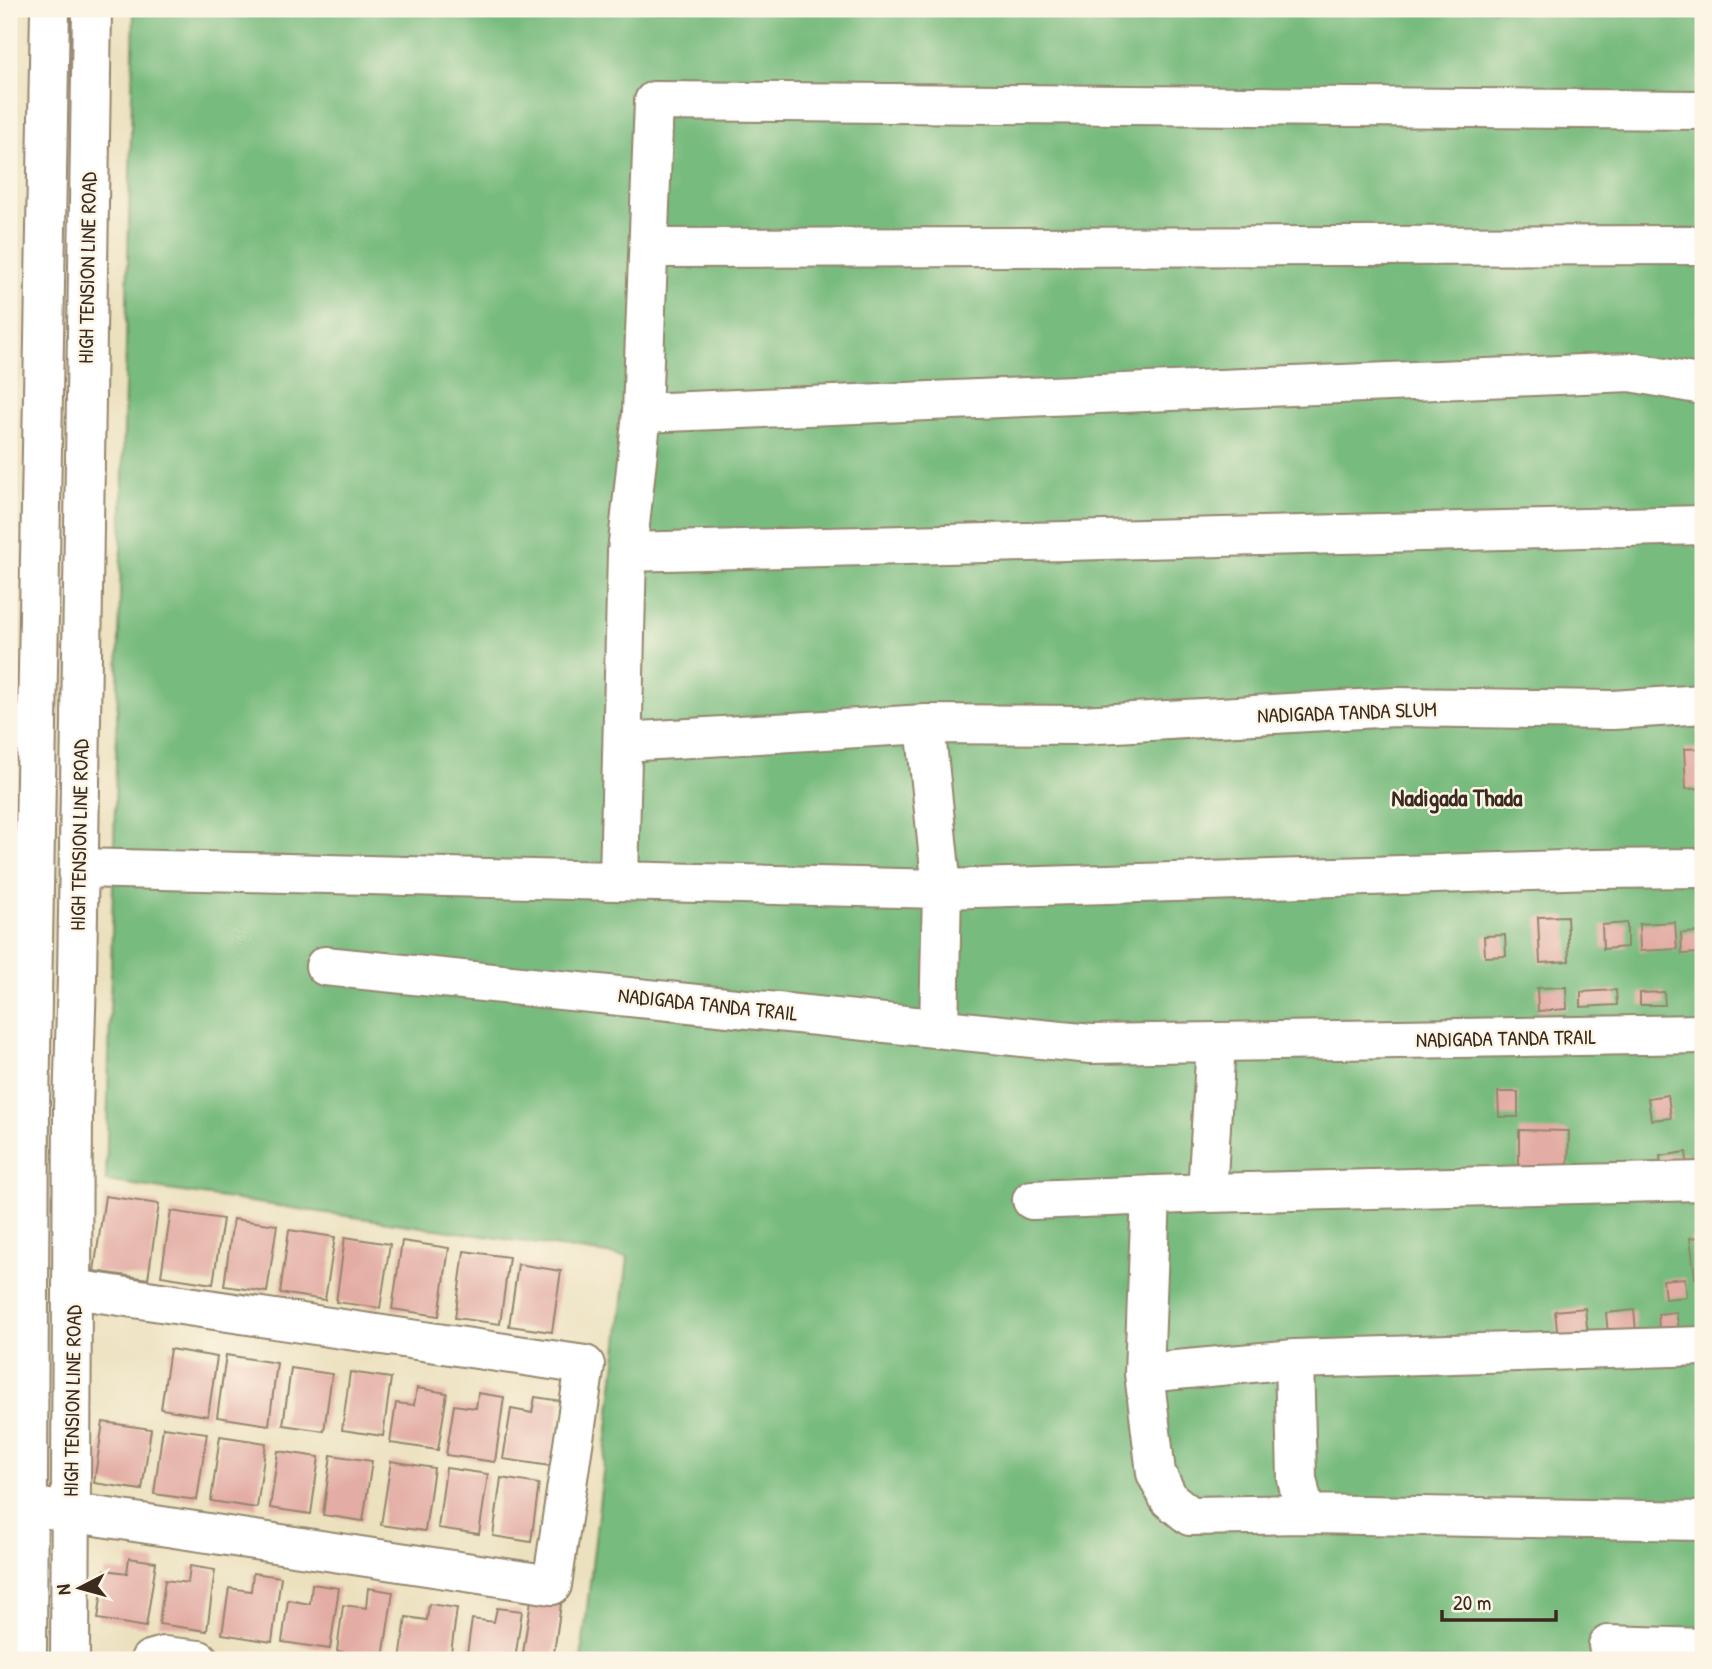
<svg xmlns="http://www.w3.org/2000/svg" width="1712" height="1669" font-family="'Patrick Hand',sans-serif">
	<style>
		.forest { fill: #78bb7e; stroke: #5a724e; stroke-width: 2 }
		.building { fill: #e3aca4 }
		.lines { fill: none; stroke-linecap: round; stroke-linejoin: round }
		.minor-casing { stroke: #94866e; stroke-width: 42 }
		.major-casing { stroke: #94866e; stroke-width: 42 }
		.minor { stroke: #fff; stroke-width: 38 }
		.major { stroke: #fff; stroke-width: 38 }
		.labels { text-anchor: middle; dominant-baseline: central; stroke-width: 5; stroke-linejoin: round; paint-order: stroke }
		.street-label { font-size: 21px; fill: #3b2a1e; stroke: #fcf5e5 }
		.quarter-label { font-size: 24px; font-weight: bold; fill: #3b2a1e; stroke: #fcf5e5 }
	</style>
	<rect width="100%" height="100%" fill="#fcf5e5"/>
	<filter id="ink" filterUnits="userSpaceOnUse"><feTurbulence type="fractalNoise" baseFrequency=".0143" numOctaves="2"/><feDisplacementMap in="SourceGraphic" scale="14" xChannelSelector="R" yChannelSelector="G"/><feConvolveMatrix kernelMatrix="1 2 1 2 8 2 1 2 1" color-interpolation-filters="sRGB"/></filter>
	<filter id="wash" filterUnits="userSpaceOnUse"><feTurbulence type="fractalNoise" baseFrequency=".00686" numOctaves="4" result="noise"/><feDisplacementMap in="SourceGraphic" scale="28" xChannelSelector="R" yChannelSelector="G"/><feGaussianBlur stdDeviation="1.57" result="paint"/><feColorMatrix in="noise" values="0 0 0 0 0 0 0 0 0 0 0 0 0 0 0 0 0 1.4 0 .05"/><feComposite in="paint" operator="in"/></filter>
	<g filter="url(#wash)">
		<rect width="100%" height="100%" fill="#ece1bf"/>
		<path class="forest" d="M134 9H1703V1660H581L628 1257 106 1181Z"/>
		<g id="blocks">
			<path class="building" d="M1703 748V788L1686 789 1684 749Z
				M1567 916 1569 961 1540 963 1538 917Z
				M1675 922 1677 949 1640 951 1639 924Z
				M1627 923V947L1603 949 1602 925Z
				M1703 932V953L1682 954 1681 933Z
				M1505 935 1506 956 1485 957 1484 936Z
				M1703 979V1009H1700L1697 980Z
				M1566 987 1567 1009 1538 1011 1537 988Z
				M1616 990 1617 1005 1581 1007V992Z
				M1664 992 1665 1005H1640V993Z
				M1498 1092H1518V1117H1499Z
				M1668 1095 1671 1118 1651 1120 1648 1098Z
				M1519 1130 1569 1131 1568 1171 1519 1170Z
				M1686 1152 1688 1171 1662 1174 1660 1156Z
				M105 1196 159 1204 148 1279 94 1271Z
				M171 1211 223 1219 213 1284 161 1276Z
				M233 1219 277 1225 267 1292 224 1286Z
				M289 1230 335 1237 325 1300 280 1293Z
				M345 1237 390 1244 380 1308 336 1302Z
				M1703 1237V1277L1695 1278 1690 1238Z
				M402 1241 449 1248 439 1316 392 1309Z
				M464 1251 509 1257 500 1324 455 1318Z
				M518 1264 561 1271 552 1332 509 1326Z
				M1685 1278 1687 1297 1665 1299 1663 1280Z
				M1585 1308 1588 1335 1558 1338 1555 1311Z
				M1634 1310 1636 1331 1608 1334 1606 1313Z
				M1676 1312 1679 1328 1659 1330 1658 1314Z
				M170 1349 217 1357 208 1416 161 1409Z
				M226 1355 277 1363 269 1425 217 1417Z
				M291 1368 332 1374 324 1431 283 1425Z
				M350 1372 391 1378 383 1436 342 1430Z
				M417 1388 447 1393 438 1450 390 1443 396 1403 414 1405Z
				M478 1393 504 1397 495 1462 446 1455 454 1405 476 1408Z
				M535 1397 561 1401 551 1466 503 1459 511 1409 532 1413Z
				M103 1422 151 1429 142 1490 94 1483Z
				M163 1427 207 1433 197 1500 154 1494Z
				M220 1436 266 1443 257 1508 211 1501Z
				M278 1451 319 1457 311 1514 270 1508Z
				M331 1455 372 1461 363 1521 323 1515Z
				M391 1461 434 1468 425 1531 381 1525Z
				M446 1468 488 1474 479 1534 438 1528Z
				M501 1478 539 1484 531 1542 493 1536Z
				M129 1558 156 1562 146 1627 98 1619 105 1570 127 1573Z
				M190 1566 215 1570 207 1631 159 1624 165 1580 188 1583Z
				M253 1573 281 1577 272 1642 222 1634 229 1588 251 1591Z
				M312 1584 339 1588 330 1649 282 1642 288 1600 310 1604Z
				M368 1588 393 1592 383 1658 337 1651 343 1605 366 1608Z
				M531 1600 561 1604 553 1660H522Z
				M429 1604 457 1608 450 1660H400L406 1617 427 1620Z
				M497 1608 522 1611 515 1660H466L472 1619 494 1622Z"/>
		</g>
	</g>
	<g filter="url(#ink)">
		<use href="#blocks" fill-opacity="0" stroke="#94866e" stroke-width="2"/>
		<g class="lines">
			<defs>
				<path id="minor" d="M650 248 1703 245
					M642 413 1631 372 1703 385
					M627 552 1703 525
					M623 742 925 724
					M79 868 942 889 1596 869 1703 868
					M619 880 627 552 642 413 654 101 1703 110
					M325 966 1091 1044 1703 1034
					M939 1028 942 889 925 724 1081 725 1395 707 1613 710 1703 704
					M1207 1193 1216 1043
					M1151 1195 1144 1373 1294 1359 1703 1346
					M1032 1200 1207 1193 1703 1181
					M1294 1359 1297 1479 1305 1514 1703 1521
					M1144 1373 1156 1473 1169 1499 1190 1516 1305 1514
					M29 1506 552 1585 585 1365 73 1289
					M1608 1645 1703 1648
					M150 1660 164 1656 199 1660"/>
				<path id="major" d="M27 1660 30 1109 50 9
					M70 1660 73 1109 77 978 92 9"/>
			</defs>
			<use href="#minor" class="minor-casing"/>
			<use href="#major" class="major-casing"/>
			<use href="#minor" class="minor"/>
			<use href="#major" class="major"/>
		</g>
	</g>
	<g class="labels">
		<g class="street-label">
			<text transform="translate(87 268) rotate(-89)">HIGH TENSION LINE ROAD</text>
			<text transform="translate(1347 712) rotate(-2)">NADIGADA TANDA SLUM</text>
			<text transform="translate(79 835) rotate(-89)">HIGH TENSION LINE ROAD</text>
			<text transform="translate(708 1004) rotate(6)">NADIGADA TANDA TRAIL</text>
			<text transform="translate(1506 1038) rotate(-1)">NADIGADA TANDA TRAIL</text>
			<text transform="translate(72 1401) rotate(-89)">HIGH TENSION LINE ROAD</text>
		</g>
		<g class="quarter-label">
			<text x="1457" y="797">Nadigada Thada</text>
		</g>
	</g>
	<rect width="1712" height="1669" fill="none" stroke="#fcf5e5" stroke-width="35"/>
	<g transform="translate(80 1588) rotate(264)" stroke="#fcf5e5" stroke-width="5" paint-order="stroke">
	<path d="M0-5L12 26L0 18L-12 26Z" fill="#3b2a1e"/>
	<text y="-10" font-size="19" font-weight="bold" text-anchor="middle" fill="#3b2a1e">N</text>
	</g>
	<path d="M1442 1610v10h114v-10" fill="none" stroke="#3b2a1e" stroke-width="3.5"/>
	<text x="1453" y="1610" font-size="21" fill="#3b2a1e" stroke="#fcf5e5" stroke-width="5" paint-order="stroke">20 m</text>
</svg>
